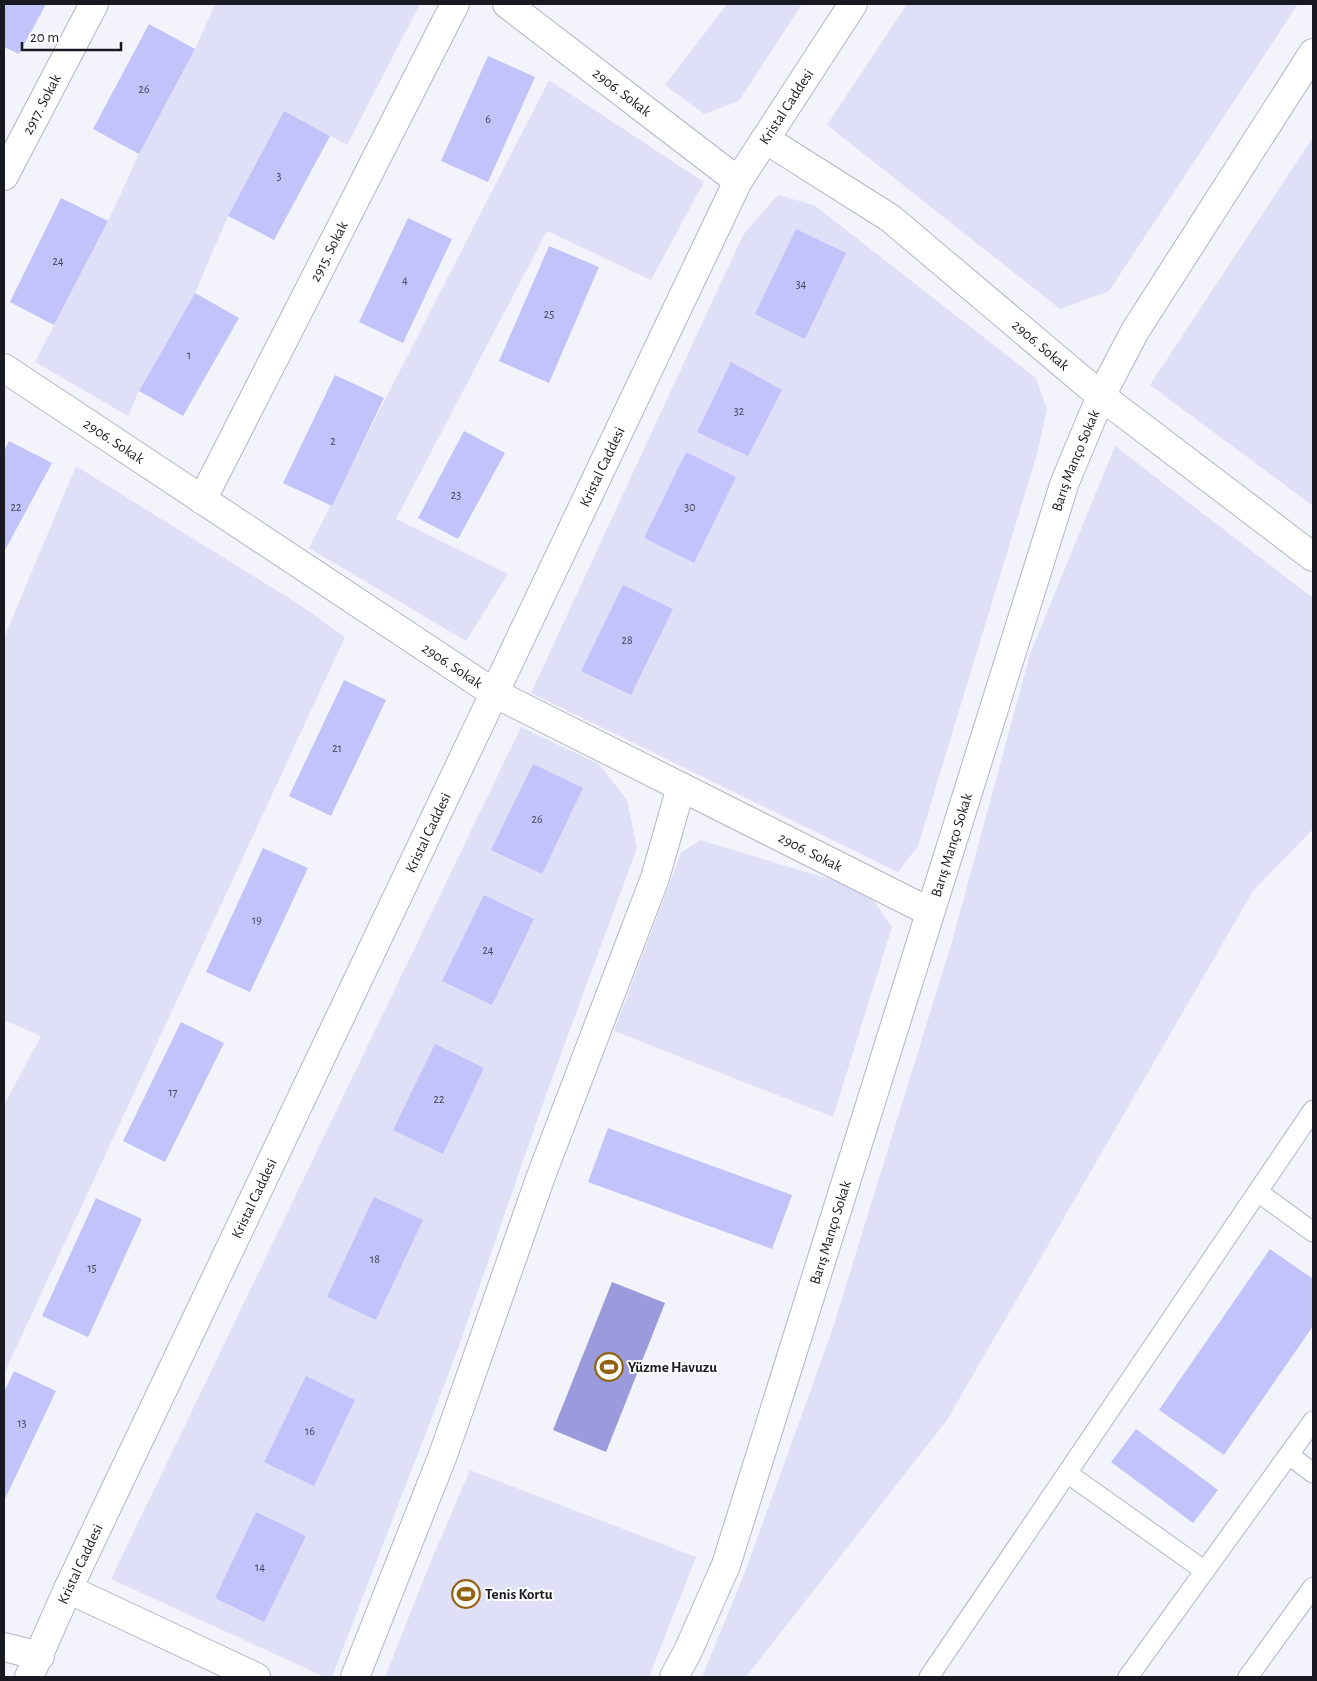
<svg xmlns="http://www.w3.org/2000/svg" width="1317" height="1681" font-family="'Alegreya Sans',sans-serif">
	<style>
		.green { fill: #dfe0f8 }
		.water { fill: #9a9add }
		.building { fill: #c1c3fa }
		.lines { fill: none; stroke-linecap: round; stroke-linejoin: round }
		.service-casing { stroke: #b3b4c9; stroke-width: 21 }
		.minor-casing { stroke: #b3b4c9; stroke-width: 30 }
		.tertiary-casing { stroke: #b3b4c9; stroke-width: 30 }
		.service { stroke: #fff; stroke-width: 19 }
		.minor { stroke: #fff; stroke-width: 28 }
		.tertiary { stroke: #fff; stroke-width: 28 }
		.labels { text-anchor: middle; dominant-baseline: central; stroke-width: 4; stroke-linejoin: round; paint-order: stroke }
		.number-label { font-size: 12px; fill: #434457 }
		.street-label { font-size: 15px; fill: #191921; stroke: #fff }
		.poi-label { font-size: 15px; font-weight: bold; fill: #191921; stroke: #fff; text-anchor: start }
	</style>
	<rect width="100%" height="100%" fill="#f3f3fc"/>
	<path class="green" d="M215 4H420L347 145 284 111 228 216 195 293 139 391 128 416 35 362 108 221 139 154 195 49Z
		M727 4H802L739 101 704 114 665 85Z
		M907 4H1298L1109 291 1060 309 827 125Z
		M549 80 704 182 651 280 547 231 396 519 508 574 466 641 309 548Z
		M1313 137V506L1150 385Z
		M778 195 814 205 1036 378 1047 410 1037 454 918 846 898 872 531 693 743 235Z
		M1115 446 1313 598V829L1253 891 947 1420 746 1677H702L745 1572 832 1331 953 938 1030 654Z
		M76 466 300 605 345 637 4 1374V1105L41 1036 4 1020V638Z
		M521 727 599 764 627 800 637 848 547 1092 455 1357 332 1677H325L111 1579Z
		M700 840 836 881 874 901 892 927 833 1117 614 1031 681 853Z
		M470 1470 696 1557 649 1677H385L431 1561Z"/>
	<path class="water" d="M612 1282 665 1303 606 1452 553 1430Z"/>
	<path class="building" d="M4 4H46L19 54 4 47Z
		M149 24 195 49 139 154 93 129Z
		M488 56 535 77 488 182 441 161Z
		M284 111 330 136 274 240 228 216Z
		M61 198 108 221 54 325 10 302Z
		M408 218 452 239 403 343 359 322Z
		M796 229 846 253 805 339 755 314Z
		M549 246 599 267 549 383 499 361Z
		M195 293 239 318 183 416 139 391Z
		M731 362 782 390 748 456 697 432Z
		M335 375 384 398 332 506 283 483Z
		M464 431 505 453 458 539 418 518Z
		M9 441 52 463 4 552V451Z
		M686 452 736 477 694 563 644 538Z
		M623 585 673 609 631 695 581 671Z
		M344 680 386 700 331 816 289 796Z
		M533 764 583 788 542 874 491 850Z
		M263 848 308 868 250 992 206 972Z
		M484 895 534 919 492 1005 442 981Z
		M181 1022 224 1043 165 1162 123 1141Z
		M435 1044 484 1068 443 1154 393 1130Z
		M608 1128 792 1195 772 1249 588 1182Z
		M374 1197 423 1220 376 1320 327 1297Z
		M96 1198 142 1219 88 1337 42 1316Z
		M1270 1249 1313 1279V1326L1224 1455 1159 1410Z
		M14 1371 56 1391 4 1501V1392Z
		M306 1376 355 1400 314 1486 264 1462Z
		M1136 1429 1218 1490 1193 1523 1111 1462Z
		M256 1512 306 1536 264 1622 215 1598Z"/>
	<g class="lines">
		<defs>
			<path id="service" d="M1258 1192 1313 1232
				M1289 1455 1313 1473
				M1067 1473 1205 1571
				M929 1677 1313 1110
				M1128 1677 1313 1421
				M1248 1677 1313 1587"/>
			<g id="minor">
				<path id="s1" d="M507 4 738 181"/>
				<path id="s2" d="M765 139 890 218 1101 396 1313 557"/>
				<path id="s3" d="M4 176 94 4"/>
				<path id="s4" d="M4 368 494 693 930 912"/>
				<path id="s5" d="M202 500 455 4"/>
				<path d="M68 1589 256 1677"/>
				<path d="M355 1677 443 1455 541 1176 655 878 681 787"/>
				<path id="s6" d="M674 1677 688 1651 726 1565 1065 482 1101 396 1135 331 1313 53"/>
			</g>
			<g id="tertiary">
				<path d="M4 1647 40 1656"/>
				<path id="s7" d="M29 1677 68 1589 738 181 853 4"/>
			</g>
		</defs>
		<use href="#service" class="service-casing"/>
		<use href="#minor" class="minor-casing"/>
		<use href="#tertiary" class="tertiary-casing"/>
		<use href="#service" class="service"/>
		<use href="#minor" class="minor"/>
		<use href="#tertiary" class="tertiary"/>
	</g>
	<defs>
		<symbol id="stadium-ring" viewBox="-11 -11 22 22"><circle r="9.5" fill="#fff" stroke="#926210" stroke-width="1.5"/><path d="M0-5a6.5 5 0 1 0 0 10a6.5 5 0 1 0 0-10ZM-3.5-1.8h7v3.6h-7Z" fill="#926210"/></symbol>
	</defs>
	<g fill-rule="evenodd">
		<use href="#stadium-ring" x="593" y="1351" width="32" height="32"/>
		<use href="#stadium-ring" x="450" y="1578" width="32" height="32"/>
	</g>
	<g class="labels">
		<g class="number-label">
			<text x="144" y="89">26</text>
			<text x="488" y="119">6</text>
			<text x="279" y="176">3</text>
			<text x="58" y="261">24</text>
			<text x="405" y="280">4</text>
			<text x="801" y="284">34</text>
			<text x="549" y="314">25</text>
			<text x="189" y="355">1</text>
			<text x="739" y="411">32</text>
			<text x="333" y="441">2</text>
			<text x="456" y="495">23</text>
			<text x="16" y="507">22</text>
			<text x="690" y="507">30</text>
			<text x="627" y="640">28</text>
			<text x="337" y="748">21</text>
			<text x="537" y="819">26</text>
			<text x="257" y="920">19</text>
			<text x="488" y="950">24</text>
			<text x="173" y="1092">17</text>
			<text x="439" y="1099">22</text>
			<text x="375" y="1259">18</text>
			<text x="92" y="1268">15</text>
			<text x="22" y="1423">13</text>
			<text x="310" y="1431">16</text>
			<text x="260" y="1567">14</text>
		</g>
		<g class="street-label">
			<text stroke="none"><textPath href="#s1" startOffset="145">2906. Sokak</textPath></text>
			<text stroke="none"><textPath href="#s3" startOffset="81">2917. Sokak</textPath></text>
			<text stroke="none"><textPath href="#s7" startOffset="1744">Kristal Caddesi</textPath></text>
			<text stroke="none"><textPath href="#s5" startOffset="279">2915. Sokak</textPath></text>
			<text stroke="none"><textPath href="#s2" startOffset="345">2906. Sokak</textPath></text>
			<text stroke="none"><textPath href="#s4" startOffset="132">2906. Sokak</textPath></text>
			<text stroke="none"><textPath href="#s6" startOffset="1282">Barış Manço Sokak</textPath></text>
			<text stroke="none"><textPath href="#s7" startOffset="1339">Kristal Caddesi</textPath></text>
			<text stroke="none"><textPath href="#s4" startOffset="538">2906. Sokak</textPath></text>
			<text stroke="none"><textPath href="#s7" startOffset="934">Kristal Caddesi</textPath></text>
			<text stroke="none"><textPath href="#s6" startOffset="878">Barış Manço Sokak</textPath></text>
			<text stroke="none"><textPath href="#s4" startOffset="942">2906. Sokak</textPath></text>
			<text stroke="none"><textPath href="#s7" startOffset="529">Kristal Caddesi</textPath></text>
			<text stroke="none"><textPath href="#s6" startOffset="472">Barış Manço Sokak</textPath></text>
			<text stroke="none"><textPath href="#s7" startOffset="124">Kristal Caddesi</textPath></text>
		</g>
		<g class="poi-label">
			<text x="628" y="1367">Yüzme Havuzu</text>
			<text x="485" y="1594">Tenis Kortu</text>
		</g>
	</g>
	<rect width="1317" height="1681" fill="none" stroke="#191921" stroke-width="10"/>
	<path d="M22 42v8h99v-8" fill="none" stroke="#191921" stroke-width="2.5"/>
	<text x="30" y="42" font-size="15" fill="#191921" stroke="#ffffff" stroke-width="4" paint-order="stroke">20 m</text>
</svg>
